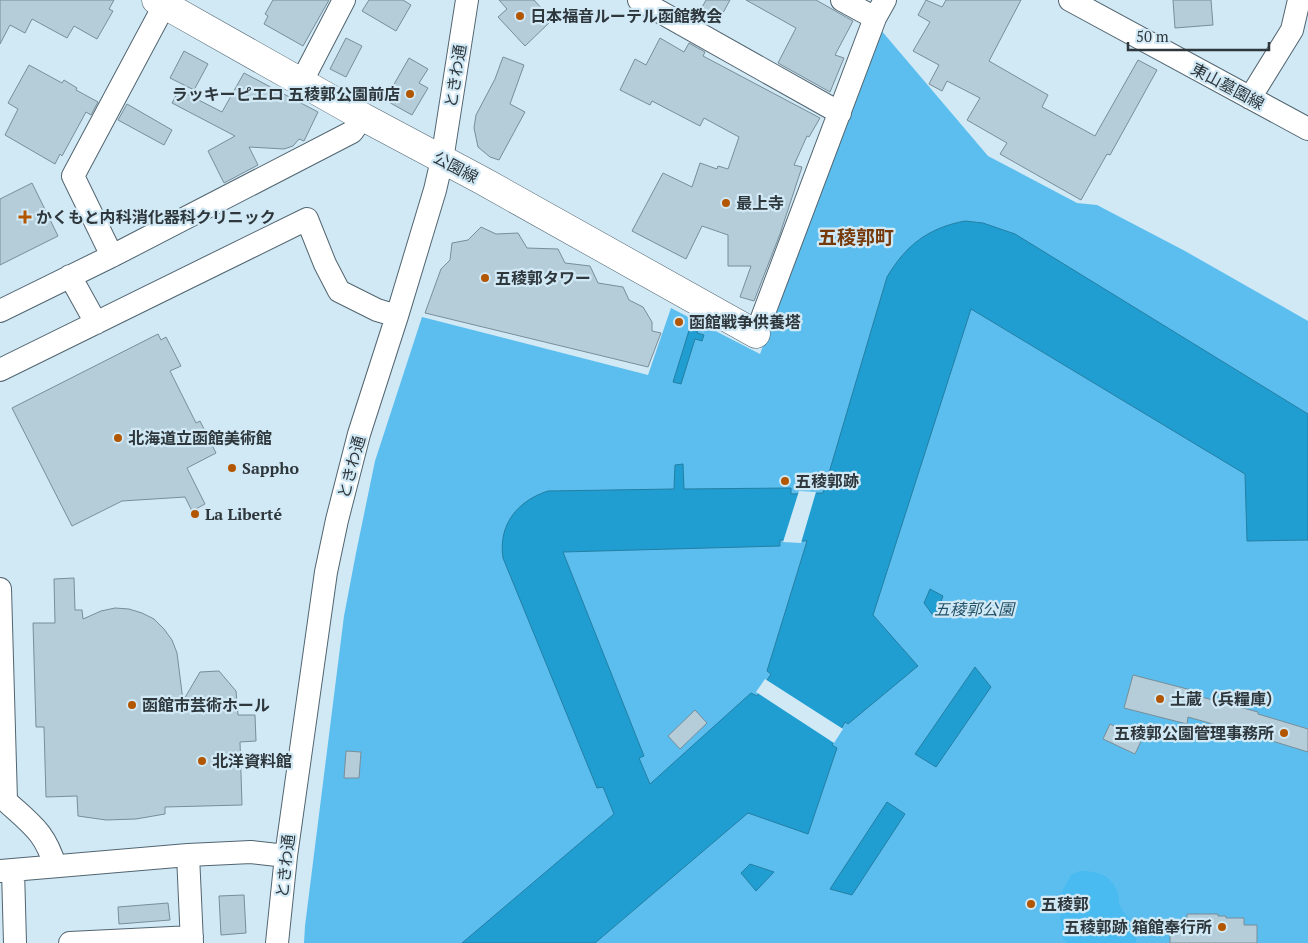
<svg xmlns="http://www.w3.org/2000/svg" width="1308" height="943" font-family="'PT Serif','Noto Sans JP',serif">
	<style>
		.green { fill: #5bbeee }
		.forest { fill: #49bbf0 }
		.water { fill: #209ed1; stroke: #247fa4; fill-rule: evenodd }
		.pier { fill: #d1e8f5 }
		.building { fill: #b5ccd9; stroke: #788e99 }
		.lines { fill: none; stroke-linecap: round; stroke-linejoin: round }
		.minor-casing { stroke: #516570; stroke-width: 24 }
		.major-casing { stroke: #516570; stroke-width: 29 }
		.minor { stroke: #fff; stroke-width: 22 }
		.major { stroke: #fff; stroke-width: 28 }
		.poi-dot { fill: #b35600; stroke: #d1e8f5; stroke-width: 2 }
		.labels { text-anchor: middle; dominant-baseline: central; stroke-width: 4.5; stroke-linejoin: round; paint-order: stroke }
		.poi-label { font-size: 16px; font-weight: bold; fill: #2e373c; stroke: #d1e8f5; text-anchor: start }
		.street-label { font-size: 16px; fill: #2e373c; stroke: #d1e8f5 }
		.park-label { font-size: 16px; font-style: italic; fill: #235268; stroke: #d1e8f5 }
		.quarter-label { font-size: 19px; font-weight: bold; fill: #75390a; stroke: #d1e8f5 }
	</style>
	<rect width="100%" height="100%" fill="#d1e8f5"/>
	<path class="green" d="M880 29 988 156 1077 203 1097 205 1185 251 1308 321V943H304L305 926 344 616 356 553 375 461 422 317 648 375 671 308 760 354Z"/>
	<path class="forest" d="M1080 871C1097 871 1112 875 1118 893 1119 898 1118 903 1121 908 1131 924 1137 922 1136 943H1068L1063 939 1058 899 1071 875Z"/>
	<path class="water" d="M965 221 983 223 1015 234 1308 414V540L1247 541 1245 474 971 309 873 615 918 666 848 724 845 722 832 745 837 748 808 834 748 813 595 943H462L614 814 603 787 597 788 503 558C498 525 517 501 548 491L674 489 675 465 683 464 684 489 791 488V494L823 493 887 277C906 245 928 228 965 221ZM780 540 807 541 767 671 771 674 757 696 751 693 650 784 639 758 644 756 563 552 780 546Z
		M691 324 699 326 697 333 704 335 702 341 695 339 681 384 673 382Z
		M930 589 943 596 935 618 924 603Z
		M975 667 991 687 936 767 915 754Z
		M887 802 905 814 852 895 830 889Z
		M750 864 774 872 756 891 741 873Z"/>
	<path class="pier" d="M799 491 816 492 801 543 783 542Z
		M765 679 843 729 834 743 756 692Z"/>
	<path class="building" d="M0 0H114L109 9 113 11 97 39 74 26 67 38 32 19 25 33 10 25 0 44Z
		M273 0H329L303 46 264 24 268 16 265 14Z
		M369 0H403L411 5 396 31 362 11Z
		M499 0H534L552 20 525 46 498 17 507 9Z
		M706 0H730L718 22 699 13Z
		M746 0H816L853 21 835 55 844 58 830 92 778 63 796 28Z
		M926 0 942 7 946 0H1021L989 61 1048 95 1042 107 1095 136 1138 60 1157 70 1110 155 1107 154 1081 200 1000 154 1007 143 967 120 980 98 947 81 942 91 929 84 939 65 913 51 930 22 918 15Z
		M1173 0H1211L1213 25 1175 28Z
		M346 38 362 46 346 77 330 69Z
		M660 38 684 52 689 43 705 52 703 56 820 118 809 137 807 136 794 165 802 167 780 234 754 301 740 297 751 266H728V235L702 226 686 259 632 231 663 173 692 187 700 163 717 169 718 166 728 169 739 137 704 118 700 126 652 101 650 105 620 90 635 59 646 65Z
		M184 51 208 64 194 90 170 78Z
		M503 57 524 65 510 104 525 112 499 160 490 157 478 147 474 128 476 115 495 79Z
		M409 58 428 69 419 83 428 88 412 115 385 100Z
		M29 65 62 83 64 80 77 88 76 90 98 102 91 115 86 112 62 156 60 154 55 164 5 135 18 109 8 103Z
		M244 73 318 112 304 141 299 139 293 146 284 149 249 147 258 165 224 183 208 151 235 136 172 103 179 90 222 112Z
		M127 104 172 130 164 145 118 120Z
		M32 183 58 236 0 265V199Z
		M481 227 496 234 518 233 527 248 558 249 565 263 590 266 598 283 623 287 629 300 643 307 652 322V331L661 333 648 367 425 313 441 269 450 260 452 243 468 240Z
		M158 334 161 340 166 337 181 366 170 371 196 423 200 421 216 453 187 468 205 504 192 511 185 497 122 501 72 526 12 408Z
		M74 578 75 610H82L83 619 101 611 115 608 129 609 142 613 154 619 164 629 172 640 177 653 183 701 200 672 219 671 236 691 238 715H255L256 741 240 742 242 805 165 807V814L136 819 106 820 78 816 77 796 46 797 44 727H36L33 623H55L54 579Z
		M1133 675 1195 691 1194 695 1258 712V714L1308 729V752L1259 737 1188 717 1187 724 1124 708Z
		M695 710 707 723 680 749 668 736Z
		M1110 724 1142 739 1135 754 1103 739Z
		M346 751 361 752 359 778H344Z
		M244 895 246 933 221 935 219 896Z
		M168 903 170 920 119 924 118 907Z
		M1187 914H1218V916H1226V918H1244V925H1257V943H1170V929H1187Z"/>
	<g class="lines">
		<defs>
			<path id="minor" d="M639 0 840 113
				M842 0 875 18
				M1070 0 1308 129
				M302 81 344 0
				M1250 98 1292 30 1299 0
				M112 256 73 176 167 0
				M70 276 96 323
				M0 311 112 256 352 132 363 117
				M756 334 875 18 885 0
				M0 370 307 219 325 264 339 291 377 310 397 316
				M0 589 6 801C31 824 45 832 55 866
				M188 855 192 943
				M13 870 15 943
				M0 871 188 855 251 852 286 856
				M70 943 192 937
				M277 943 286 856 326 572 337 520 359 434 397 316 435 190 442 160 467 0"/>
			<path id="major" d="M156 0 363 117 483 181 756 334"/>
		</defs>
		<use href="#minor" class="minor-casing"/>
		<use href="#major" class="major-casing"/>
		<use href="#minor" class="minor"/>
		<use href="#major" class="major"/>
	</g>
	<g class="poi-dot">
		<circle cx="520" cy="16" r="5"/>
		<circle cx="410" cy="94" r="5"/>
		<circle cx="726" cy="203" r="5"/>
		<path d="M22.5 209.5h5v5h5v5h-5v5h-5v-5h-5v-5h5z"/>
		<circle cx="485" cy="278" r="5"/>
		<circle cx="679" cy="322" r="5"/>
		<circle cx="118" cy="438" r="5"/>
		<circle cx="232" cy="468" r="5"/>
		<circle cx="785" cy="481" r="5"/>
		<circle cx="195" cy="514" r="5"/>
		<circle cx="1160" cy="699" r="5"/>
		<circle cx="132" cy="705" r="5"/>
		<circle cx="1284" cy="733" r="5"/>
		<circle cx="202" cy="761" r="5"/>
		<circle cx="1031" cy="904" r="5"/>
		<circle cx="1222" cy="927" r="5"/>
	</g>
	<g class="labels">
		<g class="poi-label">
			<text x="530" y="16">日本福音ルーテル函館教会</text>
			<text x="400" y="94" text-anchor="end">ラッキーピエロ 五稜郭公園前店</text>
			<text x="736" y="203">最上寺</text>
			<text x="36" y="217">かくもと内科消化器科クリニック</text>
			<text x="495" y="278">五稜郭タワー</text>
			<text x="689" y="322">函館戦争供養塔</text>
			<text x="128" y="438">北海道立函館美術館</text>
			<text x="242" y="468">Sappho</text>
			<text x="795" y="481">五稜郭跡</text>
			<text x="205" y="514">La Liberté</text>
			<text x="1170" y="699">土蔵（兵糧庫）</text>
			<text x="142" y="705">函館市芸術ホール</text>
			<text x="1274" y="733" text-anchor="end">五稜郭公園管理事務所</text>
			<text x="212" y="761">北洋資料館</text>
			<text x="1041" y="904">五稜郭</text>
			<text x="1212" y="927" text-anchor="end">五稜郭跡 箱館奉行所</text>
		</g>
		<g class="street-label">
			<text transform="translate(455 76) rotate(-81)">ときわ通</text>
			<text transform="translate(1228 86) rotate(28)">東山墓園線</text>
			<text transform="translate(456 167) rotate(28)">公園線</text>
			<text transform="translate(351 467) rotate(-75)">ときわ通</text>
			<text transform="translate(285 866) rotate(-84)">ときわ通</text>
		</g>
		<g class="park-label">
			<text x="974" y="609">五稜郭公園</text>
		</g>
		<g class="quarter-label">
			<text x="856" y="236">五稜郭町</text>
		</g>
	</g>
	<path d="M1128 42v8h141v-8" fill="none" stroke="#2e373c" stroke-width="2.5"/>
	<text x="1136" y="42" font-size="15" fill="#2e373c" stroke="#d1e8f5" stroke-width="4" paint-order="stroke">50 m</text>
</svg>
